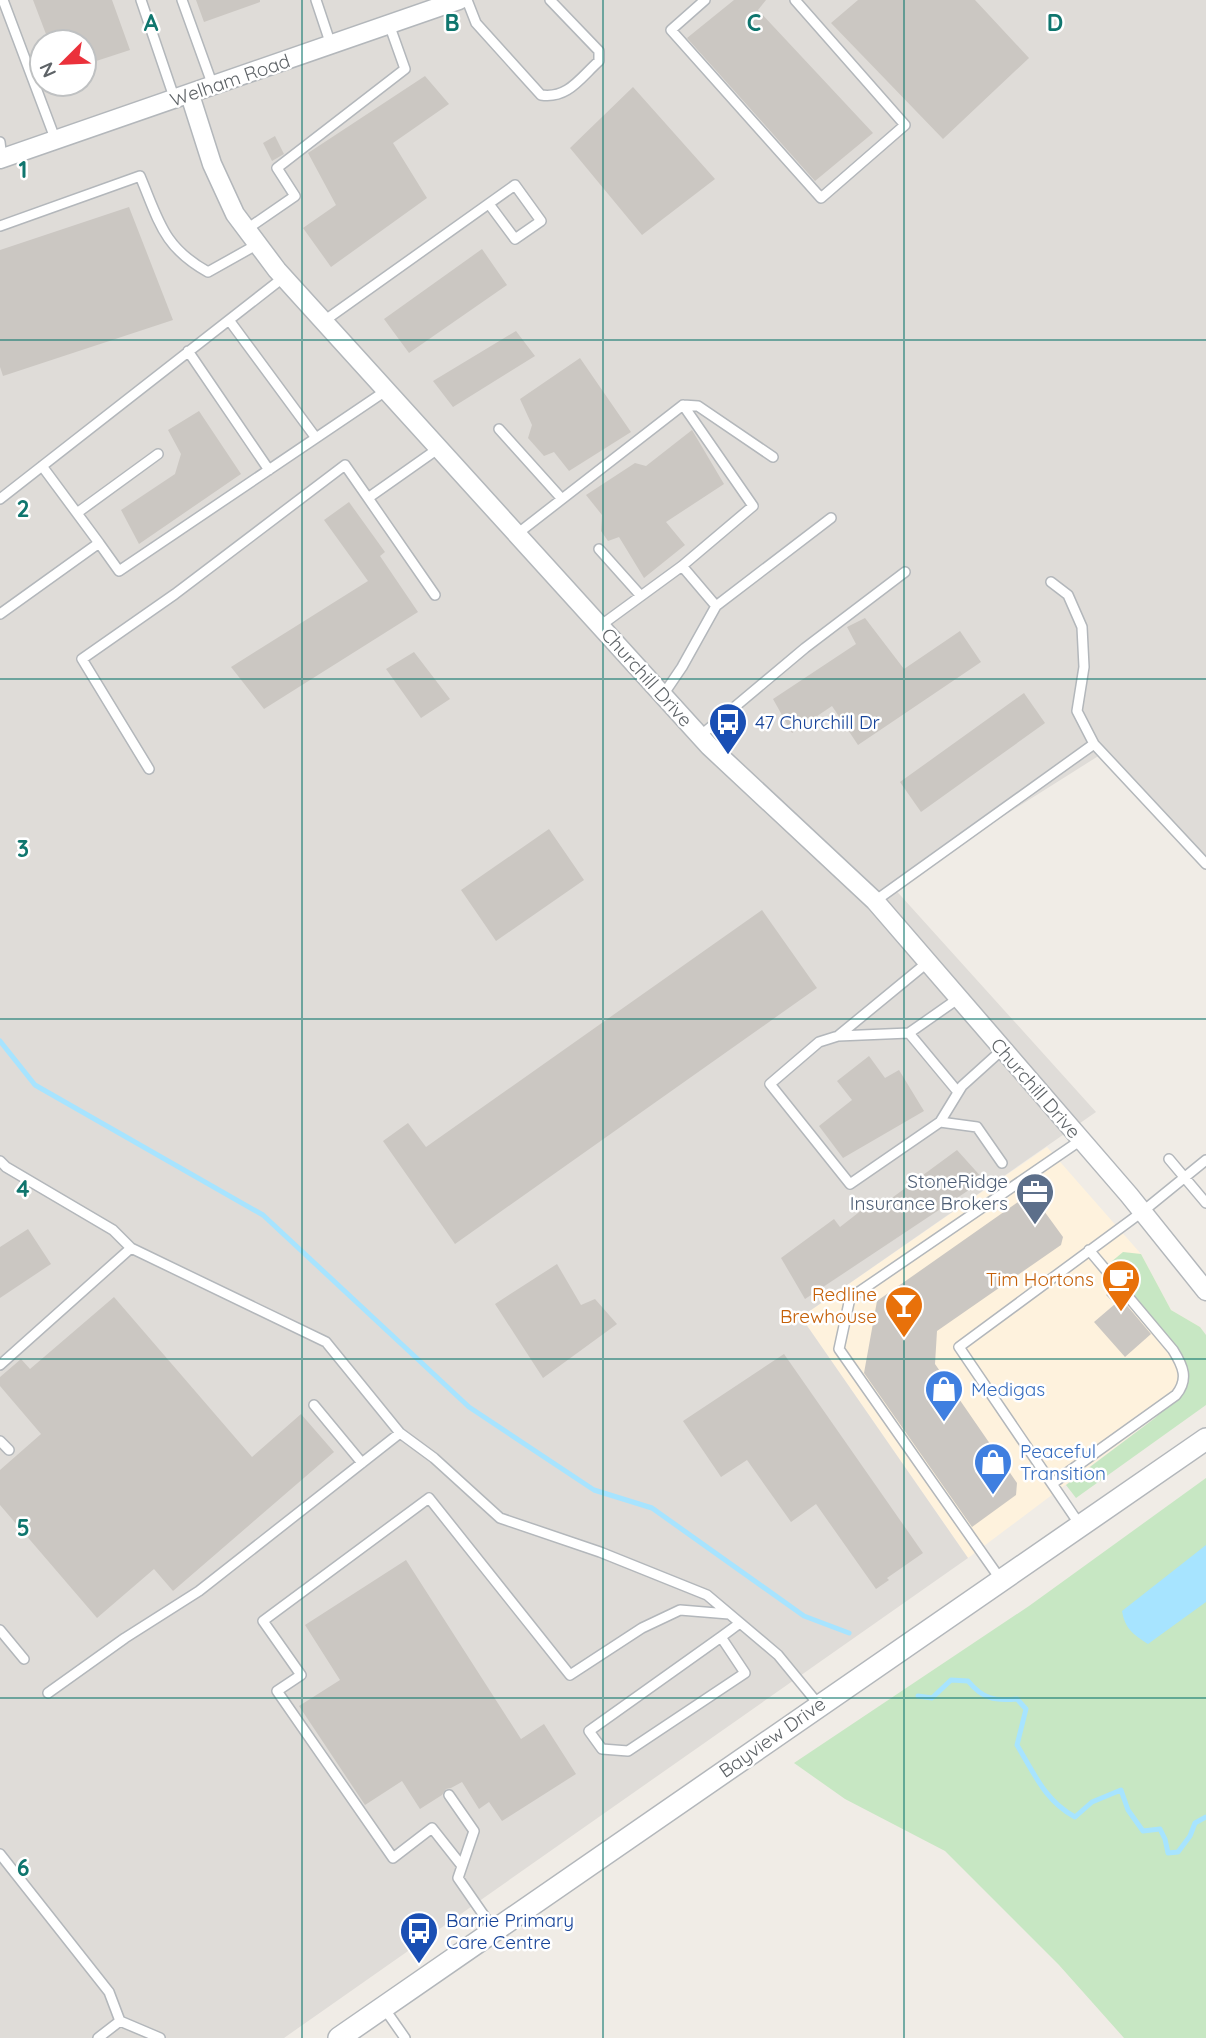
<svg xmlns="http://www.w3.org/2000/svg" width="1206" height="2038" font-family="Quicksand,sans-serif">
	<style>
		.commercial { fill: #fef2dd }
		.industrial { fill: #dfdcd8; fill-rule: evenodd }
		.green { fill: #c7e7c3 }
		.water { fill: #a7e4ff }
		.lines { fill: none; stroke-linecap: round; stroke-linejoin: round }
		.stream { stroke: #a7e4ff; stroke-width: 5 }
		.building { fill: #cbc7c2 }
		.service-casing { stroke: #b3b7bb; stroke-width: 12 }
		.minor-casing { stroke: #b3b7bb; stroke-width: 21 }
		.tertiary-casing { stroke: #b3b7bb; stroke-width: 24 }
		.service { stroke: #fff; stroke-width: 9 }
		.minor { stroke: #fff; stroke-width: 18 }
		.tertiary { stroke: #fff; stroke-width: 21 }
		.grid { fill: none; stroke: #0f766e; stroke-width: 2; stroke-opacity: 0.55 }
		.labels { text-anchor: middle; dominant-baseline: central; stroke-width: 5; stroke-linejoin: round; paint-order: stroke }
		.street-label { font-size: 19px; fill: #5e6367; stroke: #fff }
		.transit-label { font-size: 19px; fill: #164399; stroke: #fff; text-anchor: start }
		.service-label { font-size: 19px; fill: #4e5e75; stroke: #fff; text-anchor: end }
		.food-label { font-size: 19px; fill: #c56008; stroke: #fff; text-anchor: end }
		.shop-label { font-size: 19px; fill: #366cbe; stroke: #fff; text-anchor: start }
		.grid-label { font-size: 23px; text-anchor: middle; font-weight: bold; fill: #0f766e; stroke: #fff; stroke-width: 5; stroke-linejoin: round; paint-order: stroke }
	</style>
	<rect width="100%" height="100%" fill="#f0ece6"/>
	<path class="commercial" d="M1047 1147 1141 1254 1171 1310 1200 1327 1206 1379 968 1558 801 1317Z"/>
	<path class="industrial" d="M0 0H1206V870L1100 755 892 886 1096 1112 801 1317 968 1558 284 2038H0ZM42 42H84V84H42Z"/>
	<path class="green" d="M1123 1252 1141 1254 1171 1310 1200 1327 1206 1335V1405L1076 1498 1066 1485 1155 1418 1187 1387 1184 1361 1156 1323 1113 1277 1111 1262Z
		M1206 1478V2038H1124L1059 1965 945 1851 845 1799 794 1763 1029 1606Z"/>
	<path class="water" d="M1206 1545V1602L1148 1644C1133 1634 1125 1629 1122 1611Z"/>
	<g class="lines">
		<path class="stream" d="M0 1041 35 1085 263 1215 469 1407 594 1490 652 1508 804 1616 849 1633
			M918 1696 932 1698 951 1680 968 1681C983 1699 994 1701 1017 1699L1026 1709 1017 1745C1034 1773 1045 1801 1075 1817L1092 1802 1121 1790 1128 1810 1143 1831 1160 1829 1165 1839 1168 1853 1178 1852 1190 1836 1195 1823 1206 1817"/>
	</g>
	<path class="building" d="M33 0H112L130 50 84 65V42H49Z
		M196 0H260V2L204 22Z
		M734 0H766L758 10 873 133 815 181 687 38Z
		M858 0H975L1029 58 943 139 831 23Z
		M425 76 449 104 393 143 427 198 331 267 303 228 336 205 308 153Z
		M633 87 715 179 642 235 570 148Z
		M275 136 284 154 272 161 263 143Z
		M129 207 173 320 3 376 0 367V250Z
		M482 249 507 285 409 353 384 319Z
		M516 331 535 356 453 407 433 381Z
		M580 358 631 432 569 471 554 452 544 456 528 438 532 425 520 399Z
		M199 411 241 474 139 544 121 510 175 474 181 454 168 430Z
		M692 430 724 484 666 522 685 545 644 578 619 537 608 541 601 531 602 515 586 495 635 463 646 466Z
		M349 502 385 552 380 556 418 612 264 709 231 667 368 581 324 520Z
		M865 618 904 669 960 631 981 662 858 745 832 706 792 733 773 699 856 644 847 627Z
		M414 652 450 699 421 718 386 669Z
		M1024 693 1045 723 921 812 900 782Z
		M549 829 584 880 496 941 461 890Z
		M762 910 817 988 455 1244 383 1141 408 1123 426 1147Z
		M869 1056 885 1078 899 1070 924 1111 843 1158 819 1126 852 1100 837 1081Z
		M957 1150 984 1180 805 1299 781 1258 834 1219 840 1227 876 1199 885 1203Z
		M1031 1193 1063 1237 1061 1245 937 1331 935 1364 1017 1483 1016 1495 972 1527 864 1373 877 1301Z
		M28 1229 51 1264 0 1298V1247Z
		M557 1264 581 1305 595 1299 617 1324 543 1378 495 1304Z
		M1113 1289 1151 1334 1125 1357 1094 1322 1115 1304 1106 1295Z
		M114 1297 252 1457 301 1414 334 1452 173 1591 154 1569 97 1618 0 1505V1470L41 1434 0 1386V1377L21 1359 30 1369Z
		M784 1354 923 1553 887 1578 889 1580 876 1589 816 1504 791 1522 747 1460 721 1477 683 1421Z
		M406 1560 521 1739 544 1724 576 1774 502 1821 489 1802 479 1809 462 1782 451 1788 446 1789 442 1795 420 1809 402 1781 365 1805 299 1706 340 1680 305 1625Z"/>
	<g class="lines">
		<defs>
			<path id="service" d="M3 0 56 141
				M141 0 175 100
				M182 0 213 86
				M316 0 331 45
				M467 0 476 23 541 95C568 99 580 78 599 61V51L550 0
				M705 0 671 30 821 198 905 125 795 0
				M0 142 2 158
				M0 226 140 176C159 221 163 247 208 272L258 244
				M247 229 295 196 277 168 405 69 389 24
				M229 320 316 438
				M324 321 515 185 541 221 515 239 489 204
				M188 351 269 470
				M683 405 698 406 773 457
				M499 429 562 499
				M42 466 99 543
				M0 499 284 277
				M77 513 158 454
				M517 534 683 405 753 506 682 566 600 626
				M599 549 641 596
				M1051 582 1068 595 1082 627 1084 667 1077 711 1094 744 1206 864
				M435 595 368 498 439 448
				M716 606 831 518
				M0 614 99 543 119 571 387 390
				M663 695 682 667 716 606 682 566
				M700 736 805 648 905 572
				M149 769 82 659 175 594 345 465 368 498
				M875 901 1094 744
				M959 998 909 1033 838 1036 819 1042 770 1084 850 1184 940 1122 962 1086 1003 1049
				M909 1033 958 1092
				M838 1036 928 962
				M940 1122 977 1127 1002 1163
				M1169 1159 1206 1203
				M0 1161 6 1167 113 1230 131 1248
				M0 1365 131 1248 326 1342 400 1433 434 1458 500 1518 600 1552 707 1595 778 1655 819 1705
				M314 1405 362 1463
				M0 1441 9 1450
				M1053 1483 1176 1395C1189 1379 1183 1366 1173 1350L1089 1250
				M1080 1525 959 1347 1142 1212 1206 1160
				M1001 1580 839 1349 850 1298 1081 1140
				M0 1630 24 1659
				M721 1637 745 1673 628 1751 602 1749 589 1731 721 1637 740 1623
				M48 1693 125 1638 199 1591 400 1433
				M449 1795 474 1831 458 1878 494 1930
				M0 1854 109 1992 120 2021 98 2038
				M462 1866 432 1828 393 1858 277 1691 301 1675 263 1621 429 1498 570 1675 642 1628 680 1610 729 1614
				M384 2008 405 2038
				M120 2021 160 2038"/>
			<path id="minor" d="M190 95 212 164 235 214 277 270 709 746 875 901 1129 1195 1206 1291
				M0 159 459 0"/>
			<path id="tertiary" d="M339 2038 1206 1439"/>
		</defs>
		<use href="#service" class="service-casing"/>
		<use href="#minor" class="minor-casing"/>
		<use href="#tertiary" class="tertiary-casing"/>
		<use href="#service" class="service"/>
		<use href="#minor" class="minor"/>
		<use href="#tertiary" class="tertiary"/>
	</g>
	<path class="grid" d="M302 0V2038M603 0V2038M904 0V2038M0 340H1206M0 679H1206M0 1019H1206M0 1359H1206M0 1698H1206"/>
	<defs>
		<symbol id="bus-pin" viewBox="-11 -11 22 30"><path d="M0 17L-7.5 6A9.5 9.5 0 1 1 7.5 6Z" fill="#1a4fb4" stroke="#fff"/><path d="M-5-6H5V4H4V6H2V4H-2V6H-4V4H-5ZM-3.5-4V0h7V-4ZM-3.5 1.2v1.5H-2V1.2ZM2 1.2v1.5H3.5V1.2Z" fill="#fff"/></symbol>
		<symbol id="office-pin" viewBox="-11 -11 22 30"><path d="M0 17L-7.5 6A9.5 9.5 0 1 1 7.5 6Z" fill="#5c6f8a" stroke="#fff"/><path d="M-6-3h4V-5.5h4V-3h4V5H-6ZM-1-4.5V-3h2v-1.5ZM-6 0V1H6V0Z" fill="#fff"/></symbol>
		<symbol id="cafe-pin" viewBox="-11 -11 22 30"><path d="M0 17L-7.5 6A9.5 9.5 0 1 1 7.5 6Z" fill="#e8710a" stroke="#fff"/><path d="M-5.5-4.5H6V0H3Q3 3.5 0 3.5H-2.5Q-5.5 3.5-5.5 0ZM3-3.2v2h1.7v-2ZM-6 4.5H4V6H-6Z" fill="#fff"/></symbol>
		<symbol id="bar-pin" viewBox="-11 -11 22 30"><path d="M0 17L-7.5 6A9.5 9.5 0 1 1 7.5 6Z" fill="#e8710a" stroke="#fff"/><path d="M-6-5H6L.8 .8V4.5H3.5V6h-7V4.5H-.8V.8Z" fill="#fff"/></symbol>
		<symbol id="shop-pin" viewBox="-11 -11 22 30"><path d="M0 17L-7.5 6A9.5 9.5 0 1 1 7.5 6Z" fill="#3f7fe0" stroke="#fff"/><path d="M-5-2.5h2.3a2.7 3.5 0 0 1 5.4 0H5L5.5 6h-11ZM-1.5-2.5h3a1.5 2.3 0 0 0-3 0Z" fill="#fff"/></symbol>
	</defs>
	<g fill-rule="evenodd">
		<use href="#bus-pin" x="706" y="700" width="44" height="60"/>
		<use href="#office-pin" x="1013" y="1170" width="44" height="60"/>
		<use href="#cafe-pin" x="1099" y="1257" width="44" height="60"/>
		<use href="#bar-pin" x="882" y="1283" width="44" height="60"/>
		<use href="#shop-pin" x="922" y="1367" width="44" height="60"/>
		<use href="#shop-pin" x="971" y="1440" width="44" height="60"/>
		<use href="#bus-pin" x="397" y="1909" width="44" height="60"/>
	</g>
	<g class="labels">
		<g class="street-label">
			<text transform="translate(230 80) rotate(-19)">Welham Road</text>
			<text transform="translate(647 677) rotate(48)">Churchill Drive</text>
			<text transform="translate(1036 1088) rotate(49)">Churchill Drive</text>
			<text transform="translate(772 1737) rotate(-35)">Bayview Drive</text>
		</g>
		<g class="transit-label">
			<text x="755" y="722">47 Churchill Dr</text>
			<text x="446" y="1920">Barrie Primary<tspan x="446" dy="22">Care Centre</tspan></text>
		</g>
		<g class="service-label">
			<text x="1008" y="1181">StoneRidge<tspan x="1008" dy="22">Insurance Brokers</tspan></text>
		</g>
		<g class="food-label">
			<text x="1094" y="1279">Tim Hortons</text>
			<text x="877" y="1294">Redline<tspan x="877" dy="22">Brewhouse</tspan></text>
		</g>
		<g class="shop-label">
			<text x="971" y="1389">Medigas</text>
			<text x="1020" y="1451">Peaceful<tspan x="1020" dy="22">Transition</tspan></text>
		</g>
	</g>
	<g class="grid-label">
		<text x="151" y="31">A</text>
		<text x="452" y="31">B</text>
		<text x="754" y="31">C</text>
		<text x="1055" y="31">D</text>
		<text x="23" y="178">1</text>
		<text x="23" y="517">2</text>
		<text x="23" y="857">3</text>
		<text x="23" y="1197">4</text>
		<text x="23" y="1536">5</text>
		<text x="23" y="1876">6</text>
	</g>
	<g transform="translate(63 63) rotate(246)"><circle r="33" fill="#ffffff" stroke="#bfc1c2" stroke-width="2"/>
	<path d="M0-5L12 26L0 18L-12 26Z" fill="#eb313b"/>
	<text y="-10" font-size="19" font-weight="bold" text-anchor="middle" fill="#5e6367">N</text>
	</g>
</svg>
